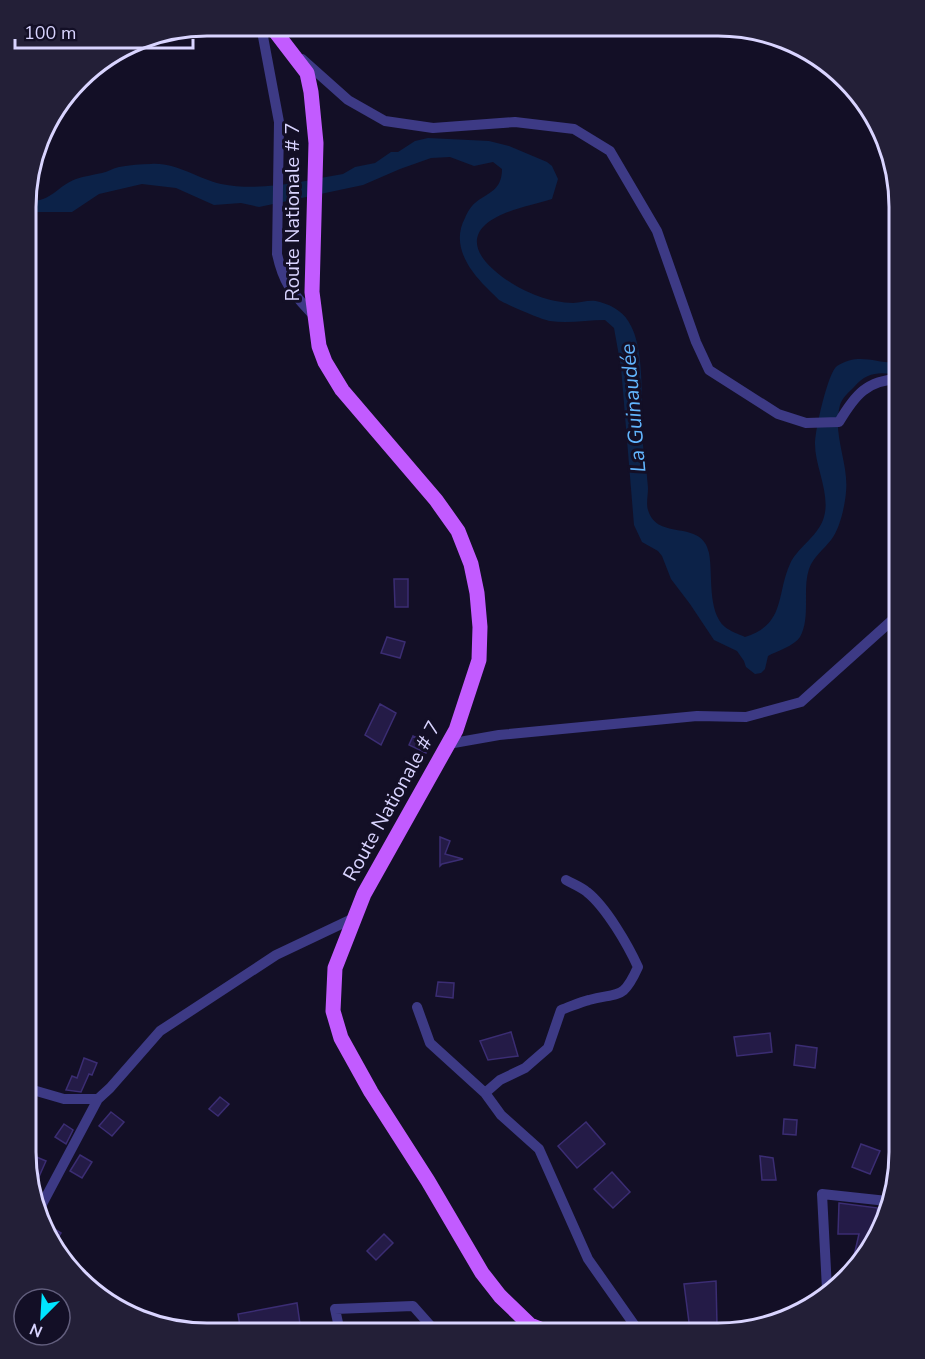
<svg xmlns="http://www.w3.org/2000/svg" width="925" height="1359" font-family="'Nunito Sans',sans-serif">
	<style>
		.water { fill: #0c2248 }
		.building { fill: #241b47; stroke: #3b2d73; stroke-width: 1.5 }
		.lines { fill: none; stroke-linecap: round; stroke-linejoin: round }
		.minor { stroke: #3d3a85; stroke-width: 10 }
		.primary { stroke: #c25bff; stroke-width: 15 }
		.labels { text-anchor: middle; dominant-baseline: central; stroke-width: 6; stroke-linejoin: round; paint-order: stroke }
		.street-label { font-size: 20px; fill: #d9d4ff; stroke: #130f26 }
		.water-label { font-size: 21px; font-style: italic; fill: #62b6ff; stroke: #130f26 }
		.rim { fill: none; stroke: #d9d4ff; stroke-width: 3 }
	</style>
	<rect width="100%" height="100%" fill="#130f26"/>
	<path class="water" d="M428 138 489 141 509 146 547 162 552 166 558 179 552 199C531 206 501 210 485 225 455 253 516 289 538 296 548 300 563 303 573 303 583 302 591 299 600 302 614 306 625 313 631 326 645 353 641 404 642 434 643 452 647 470 648 488 648 495 646 504 648 510 657 542 702 518 709 553 713 573 707 612 725 627 730 631 738 634 745 637 786 624 776 595 790 564 797 548 816 538 823 520 832 496 815 468 815 444 815 430 828 372 837 366 860 351 878 365 899 362V375C881 372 867 371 854 387 849 392 842 398 840 405 832 435 849 463 846 492 845 505 840 529 831 540 824 549 813 557 809 569 802 590 811 617 800 637 794 646 777 651 768 656L765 669 761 673 755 674 746 667 744 661 737 651 714 640 690 604 671 579 662 556 658 551 642 542 634 525 621 367 614 328 605 320C587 320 568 324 550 321 540 319 508 305 499 300 495 296 490 291 486 287 468 269 451 244 465 218 467 213 471 206 475 203 488 192 502 191 502 169L493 162 474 166 450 157 431 158 400 169 363 185 259 207 241 203 214 205 176 188 142 184 99 194 72 212H27V201C53 202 55 187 76 179 85 176 93 175 102 173 108 172 113 168 119 167 130 165 141 164 151 164 176 162 198 179 221 184 262 192 302 181 343 174L355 167 375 163 391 152H398L415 141Z"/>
	<path class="building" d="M394 579H408V607H395Z
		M387 637 405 642 400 658 381 653Z
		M380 704 396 713 381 745 365 735Z
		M413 736 430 744 426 753 409 745Z
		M440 837 450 841 445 854 463 859 442 864 440 866Z
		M438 982 454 983 453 998 436 996Z
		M511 1032 518 1056 488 1060 480 1041Z
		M770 1033 772 1052 737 1056 734 1037Z
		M796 1045 817 1048 815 1068 794 1065Z
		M84 1058 97 1063 92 1075 89 1074 81 1092 66 1090 72 1076 77 1078Z
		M220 1097 229 1104 218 1116 209 1109Z
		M111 1112 124 1122 112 1136 99 1126Z
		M784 1119 797 1120 796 1135 783 1134Z
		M586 1122 605 1144 577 1168 558 1146Z
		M64 1124 73 1130 66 1144 55 1137Z
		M861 1144 880 1151 870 1174 852 1167Z
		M80 1155 92 1162 82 1178 70 1171Z
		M34 1156 46 1161 34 1188 29 1167Z
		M760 1156 773 1158 776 1180H762Z
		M612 1172 630 1192 613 1208 594 1189Z
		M839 1203 878 1208 877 1210 883 1212 869 1253 851 1269 859 1234H838Z
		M42 1221 61 1233 54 1244 44 1232Z
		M384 1234 393 1243 376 1260 367 1251Z
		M716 1281 717 1325 690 1330 684 1284Z
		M297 1303 300 1324 281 1328 282 1332H241L238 1314Z"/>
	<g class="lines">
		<path class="minor" d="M261 26 279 122 277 254C284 286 293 293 315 317
			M302 59 348 100 385 121 433 128 515 122 574 129 610 151 657 231 696 342 709 370 778 414 806 423 839 422C855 395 867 380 899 379
			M448 744 499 735 697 716 746 717 801 702 899 614
			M417 1007 430 1043 485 1093 501 1115 539 1149 588 1259 640 1333
			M26 1088 64 1099H98
			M485 1093 500 1080 525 1068 548 1048 561 1010C570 1007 580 1002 589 1000 620 992 623 1000 638 967 628 945 606 907 587 892 581 887 573 884 566 880
			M39 1210 98 1099 110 1088 160 1031 276 955 354 918
			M827 1289 822 1194 887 1201
			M340 1332 335 1309 413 1306 437 1333"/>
		<path class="primary" d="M271 26 307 73 311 92 316 143 312 292 319 346 325 362 342 390 436 500 458 531 471 564 477 593 480 627 479 660 456 730 364 894 335 968 333 1011 341 1038 371 1092 428 1181 482 1273 500 1296 530 1325 550 1333"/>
	</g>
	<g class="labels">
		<g class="street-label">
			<text transform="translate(292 212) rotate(-90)">Route Nationale # 7</text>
			<text transform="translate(392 801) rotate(-61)">Route Nationale # 7</text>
		</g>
		<g class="water-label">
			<text transform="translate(633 408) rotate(-95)">La Guinaudée</text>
		</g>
	</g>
	<path d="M0 0H925V1359H0ZM207 36H718A171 171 0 0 1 889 207V1152A171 171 0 0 1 718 1323H207A171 171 0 0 1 36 1152V207A171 171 0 0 1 207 36Z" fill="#231f37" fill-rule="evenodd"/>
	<path class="rim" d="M207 36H718A171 171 0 0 1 889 207V1152A171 171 0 0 1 718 1323H207A171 171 0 0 1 36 1152V207A171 171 0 0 1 207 36Z"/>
	<g transform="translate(42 1317) rotate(204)"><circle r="28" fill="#130f26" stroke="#625e7d" stroke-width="1.5"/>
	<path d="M0-4.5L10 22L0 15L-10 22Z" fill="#00e5ff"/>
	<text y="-9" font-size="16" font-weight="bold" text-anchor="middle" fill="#d9d4ff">N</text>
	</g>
	<path d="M15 39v9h178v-9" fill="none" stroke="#d9d4ff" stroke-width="3"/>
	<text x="24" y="39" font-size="18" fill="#d9d4ff" stroke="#130f26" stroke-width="4.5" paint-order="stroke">100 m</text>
</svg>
